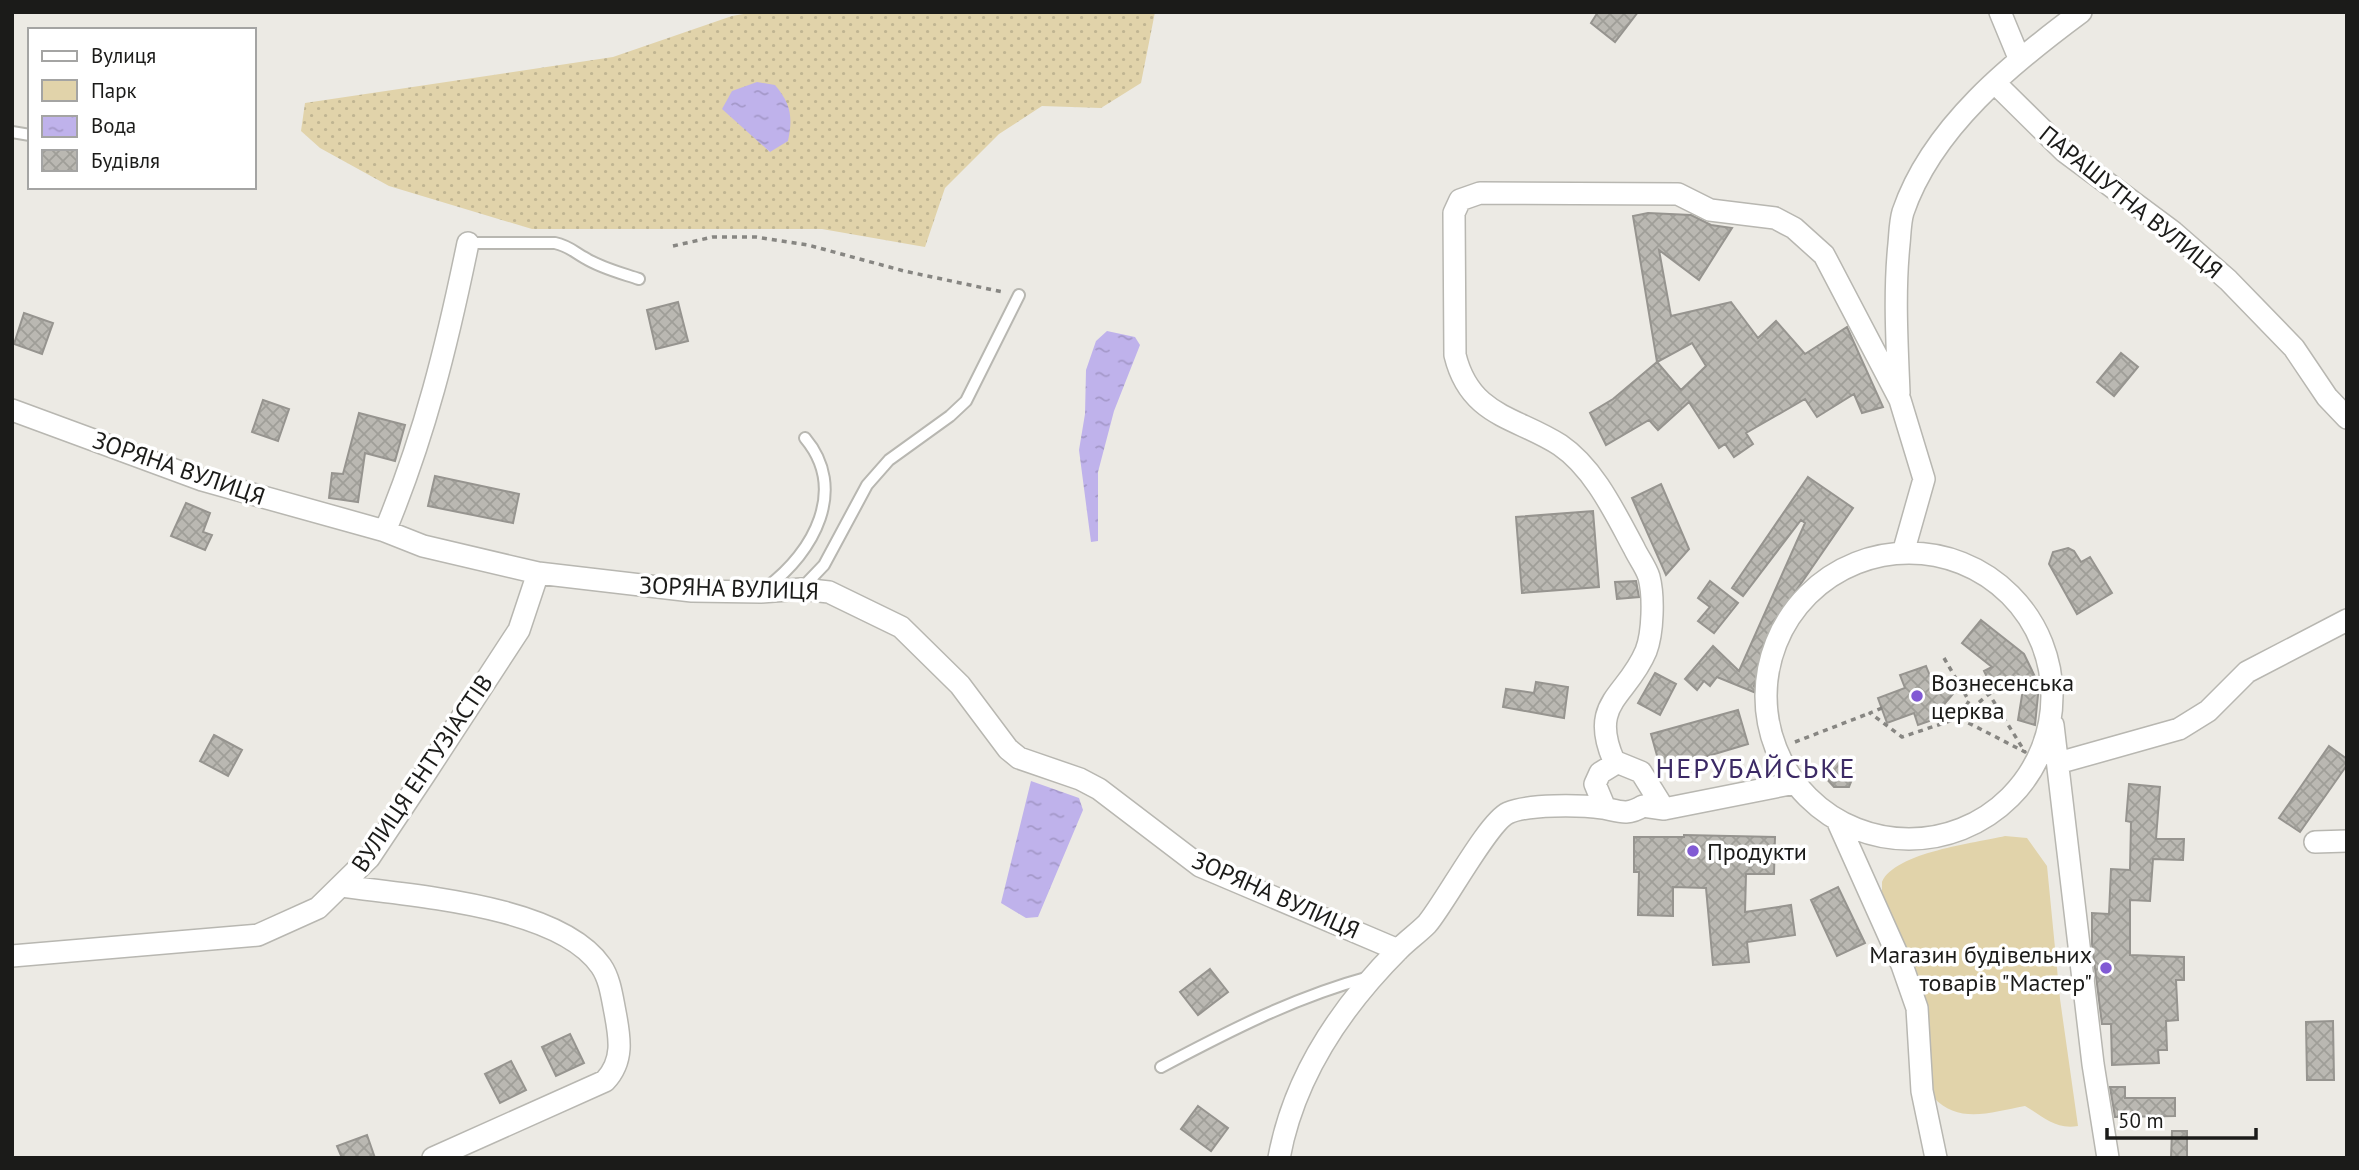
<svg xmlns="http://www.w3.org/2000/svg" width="2359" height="1170" font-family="'PT Sans',sans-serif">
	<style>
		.grass { fill: url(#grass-dots); fill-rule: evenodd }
		.green { fill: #e1d3aa }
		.water { fill: url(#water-ripples) }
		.building { fill: url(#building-cross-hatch); stroke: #96948f; stroke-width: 2; fill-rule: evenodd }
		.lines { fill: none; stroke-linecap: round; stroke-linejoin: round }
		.service-casing { stroke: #b8b7b1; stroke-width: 14 }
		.minor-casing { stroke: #b8b7b1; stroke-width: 24 }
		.path { stroke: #878682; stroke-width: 3.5; stroke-dasharray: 5 5; stroke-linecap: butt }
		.service { stroke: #fff; stroke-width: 10 }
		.minor { stroke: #fff; stroke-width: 21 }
		.poi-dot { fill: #815ad4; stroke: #fff; stroke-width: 2.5 }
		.labels { text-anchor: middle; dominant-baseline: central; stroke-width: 7; stroke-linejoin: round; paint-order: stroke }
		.street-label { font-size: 24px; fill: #1b1b19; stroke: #fff }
		.poi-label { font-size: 24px; fill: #1b1b19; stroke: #fff; text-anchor: start }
		.quarter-label { font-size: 28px; letter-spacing: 2px; fill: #3c2a65; stroke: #fff }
	</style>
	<defs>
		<pattern id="grass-dots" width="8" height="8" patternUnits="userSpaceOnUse" patternTransform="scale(1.75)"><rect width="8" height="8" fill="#e1d3aa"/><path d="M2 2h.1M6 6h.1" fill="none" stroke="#c0b592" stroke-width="1.8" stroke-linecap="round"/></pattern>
		<pattern id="water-ripples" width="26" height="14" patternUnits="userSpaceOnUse" patternTransform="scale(1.75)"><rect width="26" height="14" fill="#bfb2eb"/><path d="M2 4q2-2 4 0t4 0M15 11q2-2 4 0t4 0" fill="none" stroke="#a498c9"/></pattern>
		<pattern id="building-cross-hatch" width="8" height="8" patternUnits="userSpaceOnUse" patternTransform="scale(1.75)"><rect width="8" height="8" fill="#bab8b2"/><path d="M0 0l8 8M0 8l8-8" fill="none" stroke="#9f9e98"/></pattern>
	</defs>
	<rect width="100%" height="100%" fill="#eceae4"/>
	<path class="grass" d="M755 12H1155L1141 83 1101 108 1042 106 999 134 945 188 925 247 822 229H532L389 186 320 148 301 131 305 103 613 57 732 16ZM757 82 770 152 743 126Z"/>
	<path class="green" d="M2005 836 2027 838 2047 866 2060 999 2078 1126C2055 1130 2043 1116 2025 1106 1991 1112 1959 1125 1933 1097L1882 892V882C1895 852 1976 843 2005 836Z"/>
	<path class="water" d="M757 82 775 85C791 104 793 117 788 141L770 152 722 109 732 91Z
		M1107 331 1135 337 1140 345 1114 411 1098 472V541L1091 542 1079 450 1085 414 1086 370 1096 341Z
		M1031 781 1079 798 1083 810 1038 917 1026 918 1001 903Z"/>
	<path class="building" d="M1598 12H1638L1615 42 1591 23Z
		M1648 213 1691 215 1711 225 1732 228 1699 280 1659 250 1671 316 1731 302 1758 338 1776 321 1805 354 1847 327 1883 407 1862 413 1854 394 1817 417 1805 399 1746 433 1753 444 1734 457 1725 444 1719 448 1689 402 1658 430 1649 420 1606 445 1590 413 1613 399 1657 362 1633 216ZM1692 343 1706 366 1681 390 1657 362Z
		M678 302 688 341 656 349 647 310Z
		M24 313 53 323 42 354 14 344Z
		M2121 353 2138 367 2114 396 2097 382Z
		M263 400 289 409 278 441 252 432Z
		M359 413 405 425 395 461 365 453 358 502 329 498 332 473 343 474Z
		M435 476 519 494 513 523 428 506Z
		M1808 477 1853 508 1789 601 1754 686 1766 697 1717 677 1710 686 1704 681 1697 690 1685 679 1713 646 1739 671 1805 523 1801 520 1743 596 1732 588Z
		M1661 484 1689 549 1666 575 1632 498Z
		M186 503 210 513 203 532 212 535 205 550 171 536Z
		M1593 511 1599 587 1522 593 1516 517Z
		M2068 548 2074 551 2081 562 2090 557 2112 593 2077 614 2049 564 2053 552Z
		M1636 581 1639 597 1617 599 1615 582Z
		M1710 581 1738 603 1714 633 1698 621 1710 607 1698 598Z
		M1981 620 2024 654 2039 685 2035 725 2018 720 2025 677 1994 692 1984 671 1992 667 1962 643Z
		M1926 666 1930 676H1943L1953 685V694L1941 708 1944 716 1918 725 1914 713 1887 723 1878 698 1905 688 1900 675Z
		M1655 673 1676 684 1660 715 1638 703Z
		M1536 682 1568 687 1564 718 1503 707 1506 689 1534 693Z
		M1738 710 1748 744 1661 770 1651 734Z
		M214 735 242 750 228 776 200 761Z
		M2329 746 2347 759V765L2300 832 2279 818Z
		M1830 760 1846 761 1854 774 1849 787H1834L1824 776Z
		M2129 784 2160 787 2156 839H2184L2183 860 2153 859 2150 901 2130 900V955L2184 957V980H2176L2178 1020 2166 1021 2167 1050H2158L2159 1063 2112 1065 2111 1024H2102L2092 944V913L2109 914 2111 869 2130 870 2131 822 2126 821Z
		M1684 835 1775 837 1774 874H1746L1745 912 1791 905 1795 935 1747 942 1749 962 1713 965 1706 888 1673 887V916L1638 915 1639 872H1634V837H1684Z
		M1838 887 1865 943 1837 956 1811 900Z
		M1210 969 1228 992 1198 1015 1180 992Z
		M2333 1021 2334 1080H2307L2306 1022Z
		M570 1034 584 1063 556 1076 542 1047Z
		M511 1061 526 1090 500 1103 485 1074Z
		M2110 1087H2125V1098H2175V1116L2115 1117Z
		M1198 1106 1228 1128 1211 1151 1181 1129Z
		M2172 1131H2187V1157L2171 1158Z
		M367 1135 375 1158H342L337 1146Z"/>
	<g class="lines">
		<defs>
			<path id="service" d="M12 132 30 135
				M468 243H555C569 246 574 252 585 258 601 268 621 273 639 279
				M767 587C814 552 848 489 805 438
				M802 588 824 565 867 485 889 460 950 416 966 401 1019 295
				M1161 1067C1229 1031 1295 997 1369 977"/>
			<path id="minor" d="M2000 12 2019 58
				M1995 83 2064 151 2173 232 2228 280 2294 348 2327 397 2347 418
				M1899 393C1897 343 1894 293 1899 244 1900 234 1900 222 1903 212 1932 127 2012 63 2081 12
				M12 410 202 480 385 531 423 546 538 573 692 591 761 592 801 589 829 592 901 627 960 685 1008 749 1019 758 1080 779 1099 789 1200 866 1398 950
				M385 531C425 435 447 345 468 243
				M1766 696a143 143 0 1 1 286 0a143 143 0 1 1-286 0Z
				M2053 725 2093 1064 2108 1158
				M1614 761C1588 702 1627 697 1646 651 1653 633 1654 596 1649 577 1646 567 1638 557 1634 548 1615 513 1594 468 1560 445 1517 417 1470 417 1455 355L1454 213 1460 200 1480 193 1678 194 1710 210 1775 218 1794 228 1824 255 1900 400 1924 479 1903 553
				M1614 761 1641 772 1664 809
				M2058 763 2179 729 2208 711 2247 672 2347 620
				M1605 808 1595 784 1600 773 1613 765 1614 761
				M1837 820 1902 965 1917 1008 1922 1091 1936 1158
				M2315 842 2347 841
				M342 886C412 896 559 905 601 966 610 979 612 997 615 1012 620 1038 624 1061 605 1081L433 1158
				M12 956 258 935 318 908 369 858 425 774 519 630 538 573
				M1279 1158C1294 1076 1341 1007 1399 949 1408 940 1418 933 1427 924 1445 903 1488 822 1508 813 1528 804 1580 805 1603 808 1619 811 1627 816 1643 806L1664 809 1795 783"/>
		</defs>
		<use href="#service" class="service-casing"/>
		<use href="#minor" class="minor-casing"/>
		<path class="path" d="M673 246 713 237H756L808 245 904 271 1003 292
			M1944 658 1969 701 1959 718 2025 752 1989 694 1971 709 1967 707
			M1882 708 1870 713 1902 737 1959 718
			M1795 742 1870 713"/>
		<use href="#service" class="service"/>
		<use href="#minor" class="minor"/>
	</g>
	<g class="poi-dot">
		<circle cx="1917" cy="696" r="7"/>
		<circle cx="1693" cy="851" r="7"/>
		<circle cx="2106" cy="968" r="7"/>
	</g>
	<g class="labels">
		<g class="street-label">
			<text transform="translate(2131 202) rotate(39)">ПАРАШУТНА ВУЛИЦЯ</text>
			<text transform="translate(179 468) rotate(19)">ЗОРЯНА ВУЛИЦЯ</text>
			<text transform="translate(729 588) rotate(2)">ЗОРЯНА ВУЛИЦЯ</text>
			<text transform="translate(422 773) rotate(-56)">ВУЛИЦЯ ЕНТУЗІАСТІВ</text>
			<text transform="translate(1276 895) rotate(24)">ЗОРЯНА ВУЛИЦЯ</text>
		</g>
		<g class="poi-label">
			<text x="1931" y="682">Вознесенська<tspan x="1931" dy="28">церква</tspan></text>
			<text x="1707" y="851">Продукти</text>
			<text x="2092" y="954" text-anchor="end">Магазин будівельних<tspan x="2092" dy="28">товарів "Мастер"</tspan></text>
		</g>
		<g class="quarter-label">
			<text x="1756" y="767">НЕРУБАЙСЬКЕ</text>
		</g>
	</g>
	<rect width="2359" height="1170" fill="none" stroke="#1b1b19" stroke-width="28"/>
	<rect x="28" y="28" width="228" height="161" fill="#ffffff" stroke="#a4a4a3" stroke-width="2"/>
	<rect x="42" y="51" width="35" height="10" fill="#ffffff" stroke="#a4a4a3" stroke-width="2"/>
	<text x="91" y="63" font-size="21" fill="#1b1b19">Вулиця</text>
	<rect x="42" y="80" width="35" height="21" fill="#e1d3aa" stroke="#a4a4a3" stroke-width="2"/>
	<text x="91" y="98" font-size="21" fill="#1b1b19">Парк</text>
	<rect x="42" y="116" width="35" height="21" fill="url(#water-ripples)" stroke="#a4a4a3" stroke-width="2"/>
	<text x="91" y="133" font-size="21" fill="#1b1b19">Вода</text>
	<rect x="42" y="150" width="35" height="21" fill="url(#building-cross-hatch)" stroke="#a4a4a3" stroke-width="2"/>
	<text x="91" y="168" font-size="21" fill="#1b1b19">Будівля</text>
	<path d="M2107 1128v10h149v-10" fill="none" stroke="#1b1b19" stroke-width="3.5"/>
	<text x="2118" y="1128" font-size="21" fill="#1b1b19" stroke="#ffffff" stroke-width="5" paint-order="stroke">50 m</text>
</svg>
